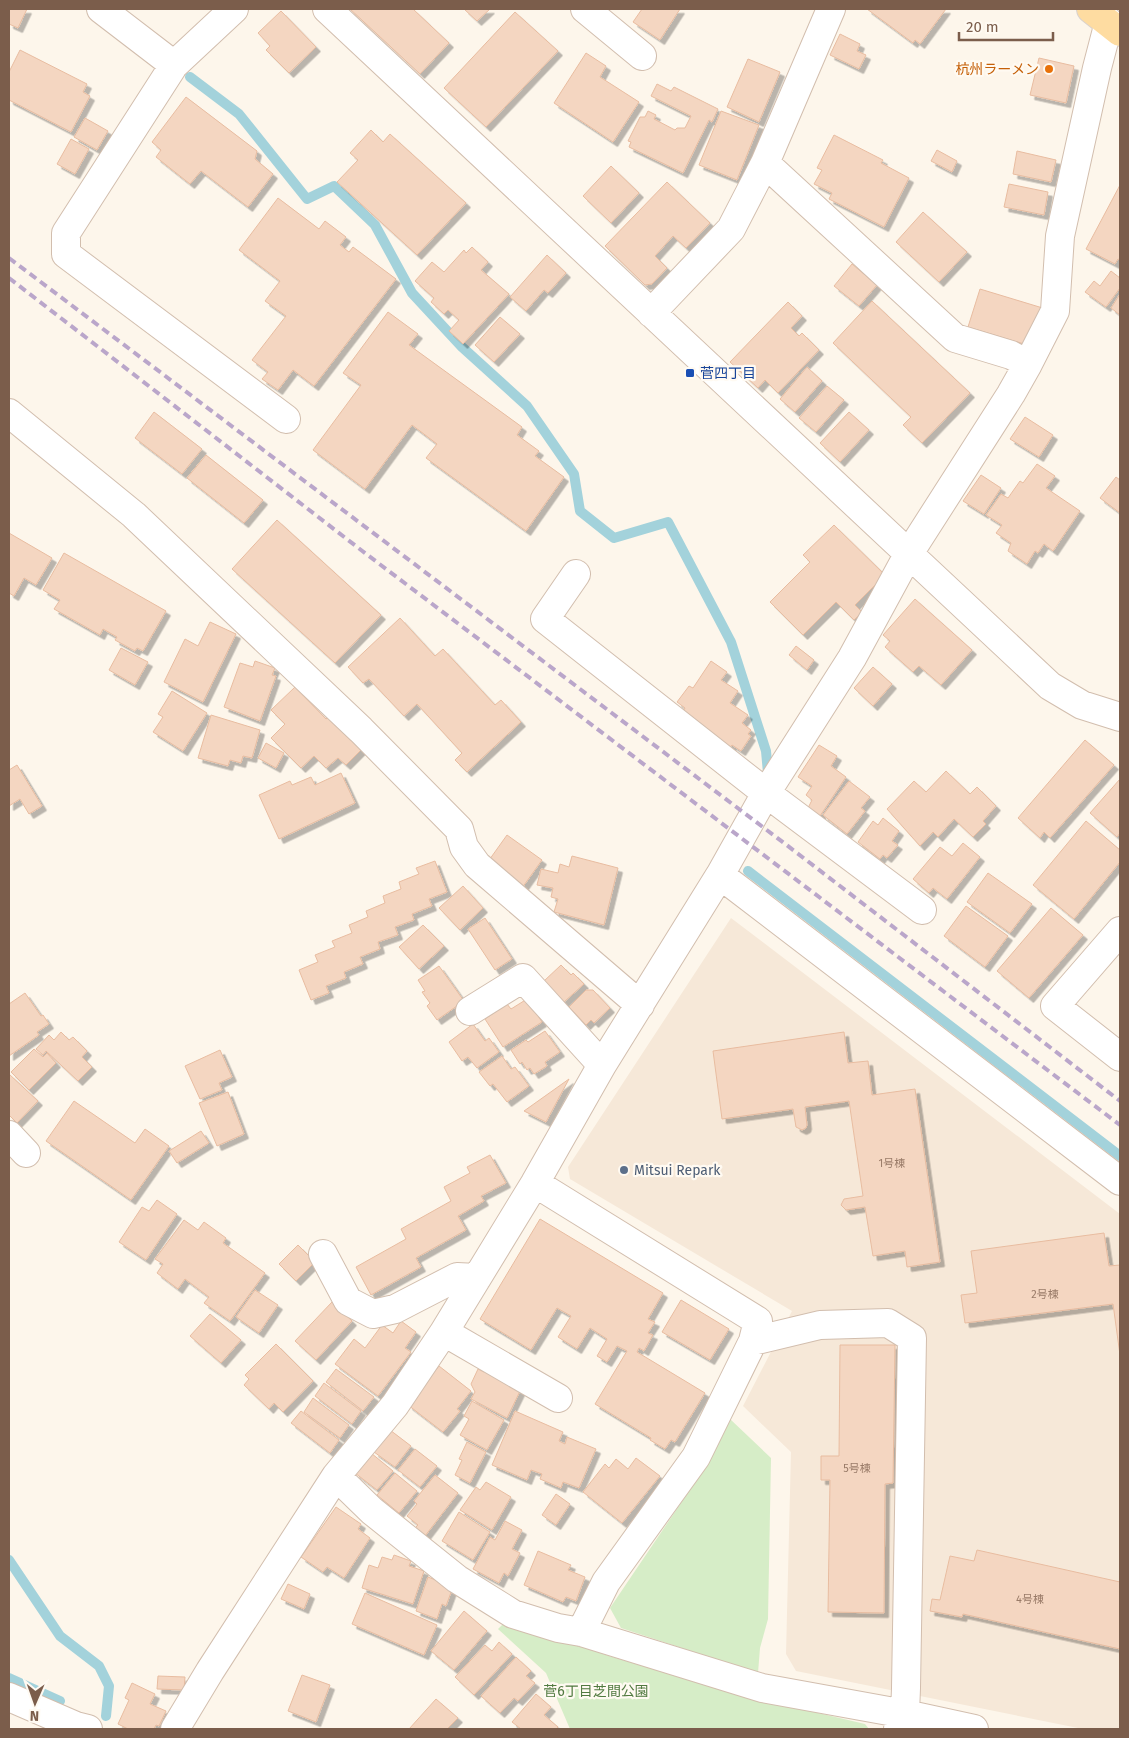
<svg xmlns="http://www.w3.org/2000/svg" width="1129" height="1738" font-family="'Fira Sans','Noto Sans JP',sans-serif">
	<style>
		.residential { fill: #f6e8d8 }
		.green { fill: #d6edc7 }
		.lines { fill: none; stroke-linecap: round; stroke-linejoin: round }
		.stream { stroke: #a3d2db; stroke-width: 10 }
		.building { fill: #f4d6c1; stroke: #e8bca0; filter: url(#shadow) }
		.minor-casing { stroke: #d2beae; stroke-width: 30 }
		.major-casing { stroke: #dad2cd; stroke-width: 30 }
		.minor { stroke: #fff; stroke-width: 28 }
		.major { stroke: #fedca1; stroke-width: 28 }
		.rail { stroke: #baa6ca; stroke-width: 4; stroke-dasharray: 8 5; stroke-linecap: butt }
		.food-dot { fill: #e8710a; stroke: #fffaf2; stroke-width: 2 }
		.transit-dot { fill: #1a4fb4; stroke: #fffaf2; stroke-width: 2 }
		.service-dot { fill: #5c6f8a; stroke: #fffaf2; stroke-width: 2 }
		.labels { text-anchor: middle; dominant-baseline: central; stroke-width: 4.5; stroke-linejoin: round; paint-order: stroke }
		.number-label { font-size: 11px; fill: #997b68 }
		.food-label { font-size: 14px; fill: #c56008; stroke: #fffaf2; text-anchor: end }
		.transit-label { font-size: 14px; fill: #164399; stroke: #fffaf2; text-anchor: start }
		.service-label { font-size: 14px; fill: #4e5e75; stroke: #fffaf2; text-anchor: start }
		.park-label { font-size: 14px; fill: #517a40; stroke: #fffaf2 }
	</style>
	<defs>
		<filter id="shadow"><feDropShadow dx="4.5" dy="4.5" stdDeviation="0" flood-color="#0004"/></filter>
	</defs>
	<rect width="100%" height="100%" fill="#fdf6eb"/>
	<path class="residential" d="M731 918 1120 1214V1729H1083L796 1671 786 1654 791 1452 743 1406 792 1311 570 1179 568 1167Z"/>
	<path class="green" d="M730 1419 771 1458 768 1619 760 1648 758 1673 621 1628 610 1608 710 1460Z
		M507 1620 609 1656 737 1694 865 1724 869 1729H570L546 1673 498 1629Z"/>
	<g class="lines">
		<path class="stream" d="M190 77 239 114 307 199 334 186 375 225 412 293 462 347 527 406 574 474 580 511 614 538 668 522 731 642 766 751 768 773
			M748 871 1120 1156
			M9 1560 60 1636 99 1666 109 1686 106 1716
			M9 1678 60 1701"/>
	</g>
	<path class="building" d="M9 9H27L18 28 9 24Z
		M350 9H413L449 43 420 74Z
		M464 9H490L477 21Z
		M642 9H680L660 40 633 22Z
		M867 9H946L920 44 915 40 913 43Z
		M281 11 316 47 289 73 266 50 270 46 258 33Z
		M515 12 558 51 486 127 444 88Z
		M840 34 860 44 857 51 866 55 859 69 830 55Z
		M20 50 87 84 83 92 90 96 71 132 9 100V72Z
		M586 53 606 66 600 77 639 102 613 142 554 103Z
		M1039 58 1074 66 1066 103 1030 95Z
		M748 59 780 72 759 122 727 107Z
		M657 84 671 91 674 87 718 109 712 122 709 120 683 173 629 147 631 142 628 141 640 117H645L648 111 656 115 654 119 675 130 677 128H685L691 116 651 96Z
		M186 97 257 151 255 159 273 174 248 207 201 171 190 184 156 157 161 150 152 142Z
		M721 111 759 125 737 180 699 165Z
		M85 118 108 131 97 150 74 137Z
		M371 130 383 142 390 134 466 203 417 255 337 182 358 160 350 153Z
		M834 135 883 160 881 163 909 178 884 227 829 199 832 193 814 184 822 170 817 168Z
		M71 139 89 149 75 174 57 164Z
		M937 150 957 161 952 172 931 161Z
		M1017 151 1056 160 1051 182 1013 174Z
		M611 166 639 193 611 223 583 196Z
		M667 182 710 223 686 248 673 236 655 256 667 268 652 284 645 285 605 246Z
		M1009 184 1048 192 1044 215 1004 207Z
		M1120 185V260L1118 259 1115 264 1086 249Z
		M278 198 319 229 325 221 346 237 340 245 349 252 353 247 396 279 314 386 293 370 278 390 262 379 268 372 252 360 286 316 265 301 280 281 239 250Z
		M923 212 967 252 939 282 896 242Z
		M472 247 488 262 481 270 509 294 463 344 449 331 459 320 448 310 444 314 431 302 434 298 415 281 432 262 444 272 464 250 466 253Z
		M547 255 566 273 548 293 544 290 526 311 510 297Z
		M852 264 877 285 859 306 834 286Z
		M1111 271 1120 278V288L1106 307 1085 292 1094 281 1100 286Z
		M980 289 1046 309 1034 347 968 327Z
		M1120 294V315L1111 308Z
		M872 301 970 393 922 443 903 425 911 417 833 343Z
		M788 302 802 316 791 328 799 336 802 333 819 350 778 393 765 380 758 388 730 362Z
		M388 312 418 334 409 345 522 427 517 435 539 451 535 456 564 477 526 531 426 458 437 444 412 425 365 489 313 450 361 385 343 373Z
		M500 317 520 334 494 362 475 345Z
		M807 367 822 381 795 412 780 399Z
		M827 386 844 400 816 432 799 418Z
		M154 412 202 449 182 474 135 438Z
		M849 412 869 430 840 462 820 443Z
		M1025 417 1053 435 1039 457 1010 439Z
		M206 455 263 500 244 523 187 478Z
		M1037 464 1055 476 1046 488 1080 511 1053 551 1044 544 1038 553 1035 551 1027 564 1008 551 1011 543 996 533 1002 525 986 515 1001 494 1008 498 1020 481 1023 483Z
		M981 475 1001 488 984 514 963 501Z
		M1116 477 1120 480V513L1100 498Z
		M277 520 381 615 335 663 232 569Z
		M834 525 885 575 855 605 862 612 854 620 836 602 803 635 770 602 810 562 803 555Z
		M9 533 52 558 36 585 24 578 14 596 9 593Z
		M64 553 166 611 143 651 137 648 135 651 115 640 117 637 103 629 100 635 54 609 60 600 43 590Z
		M915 599 972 650 941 685 919 666 913 672 885 647 890 641 883 635Z
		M400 618 435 656 443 649 495 705 501 700 521 722 467 772 455 760 462 753 417 704 404 716 369 679 363 683 348 667Z
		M210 622 236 634 203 702 164 682 185 639 198 646Z
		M796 646 814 660 807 670 789 655Z
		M121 648 148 662 135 685 109 670Z
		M255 661 275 668 272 675 276 676 260 721 224 707 240 663 253 667Z
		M711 661 727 672 721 680 738 691 730 703 748 715 742 723 751 730 748 734 751 736 741 751 732 745 728 750 682 713 685 708 677 702 689 686 693 688Z
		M873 667 892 684 873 706 854 688Z
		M295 687 326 719 331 715 363 748 346 765 338 758 326 768 314 756 301 768 271 738 285 724 271 710Z
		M172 691 207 713 183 751 153 732 163 717 158 714Z
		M211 715 260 730 252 758 243 756 241 763 230 760 228 766 198 758Z
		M1085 740 1114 765 1050 838 1044 832 1040 838 1018 818Z
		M266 743 284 753 276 768 258 758Z
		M819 745 837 756 831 766 846 777 820 816 808 808 812 800 806 795 812 786 798 777Z
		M17 765 42 806 29 814 20 799 9 806V770Z
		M946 771 970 794 977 787 996 806 983 821 986 824 973 837 954 819 938 837 933 832 920 846 887 809 914 781 926 792Z
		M341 773 355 803 279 839 259 795 290 781 292 785 311 777 315 785Z
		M1120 779V833L1117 837 1090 813Z
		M849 781 870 797 861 808 865 811 847 834 823 815Z
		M883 818 899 831 892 841 898 845 887 858 883 855 880 859 858 842 873 821 878 825Z
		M1086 821 1120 850V862L1074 919 1033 885Z
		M507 835 542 860 522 888 487 863Z
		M963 843 980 857 947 899 933 888 929 893 913 879 940 847 952 856Z
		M572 856 618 868 604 925 554 912 558 899 551 897 553 888 537 885 541 869 558 873 560 864 569 867Z
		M435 861 447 892 429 899 432 906 412 914 414 920 395 927 398 935 378 942 380 949 360 957 363 964 344 972 346 978 326 986 329 993 311 1000 299 970 318 962 315 955 335 947 332 941 352 933 349 925 368 917 366 911 385 903 383 896 401 889 399 882 419 874 416 868Z
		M988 873 1032 904 1010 933 967 902Z
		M463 886 483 908 460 930 439 908Z
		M966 906 1008 936 985 967 944 936Z
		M1051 908 1083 935 1029 998 997 971Z
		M485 918 512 959 495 970 468 929Z
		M423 925 444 946 419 969 399 947Z
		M561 965 571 975 573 973 584 984 564 1002 544 981Z
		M439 966 464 1001 437 1020 427 1006 430 1003 422 992 425 991 418 980Z
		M586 990H593L610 1008 594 1023 591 1020 586 1025 569 1007Z
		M25 993 41 1016 43 1015 49 1024 37 1032 39 1035 9 1056V1004Z
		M527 999 542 1022 503 1047 485 1019 507 1004 511 1009Z
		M473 1024 485 1041 489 1038 499 1052 477 1068 468 1057 462 1061 449 1042Z
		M545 1031 560 1052 545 1062 547 1066 534 1074 530 1068 527 1070 522 1062 520 1064 511 1050 526 1040 528 1042Z
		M61 1032 69 1040 73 1037 87 1051 82 1057 92 1067 78 1081 46 1051 43 1055 36 1049 49 1035 54 1040Z
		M844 1032 848 1063 868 1061 872 1095 915 1089 940 1262 907 1267 905 1251 873 1256 865 1207 846 1210 841 1205 844 1199 863 1196 849 1101 805 1107 807 1125 806 1128 802 1130 796 1127 793 1109 722 1119 713 1051Z
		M34 1049 43 1057 47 1053 56 1063 29 1090 11 1072Z
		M220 1050 232 1077 219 1083 222 1090 200 1099 185 1066Z
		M502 1056 511 1069 515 1067 529 1086 507 1102 493 1084 490 1086 479 1072Z
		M9 1074 38 1101 17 1123 9 1115Z
		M569 1079 546 1122 524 1111Z
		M228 1092 244 1134 217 1146 199 1103Z
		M74 1101 135 1143 145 1129 169 1146 131 1200 46 1141Z
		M201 1131 209 1143 177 1163 169 1151Z
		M490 1155 506 1183 481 1196 484 1201 458 1216 466 1230 416 1258 421 1267 371 1295 356 1267 406 1239 401 1229 451 1201 444 1187 470 1173 467 1167Z
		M157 1200 177 1214 146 1260 119 1242 142 1207 149 1211Z
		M540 1219 663 1293 648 1319 655 1322 648 1333 653 1335 644 1351 639 1348 637 1352 705 1393 675 1442 671 1440 665 1449 650 1440 651 1438 595 1404 627 1351 617 1346 607 1362 597 1356 607 1339 590 1328 577 1349 558 1337 571 1316 557 1308 531 1350 480 1319Z
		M184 1220 198 1230 204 1222 226 1238 223 1243 265 1273 230 1321 204 1303 209 1297 185 1279 178 1289 157 1273 163 1264 155 1259Z
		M1104 1233 1109 1266 1120 1265V1355L1113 1304 965 1323 961 1295 977 1293 971 1251Z
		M298 1245 315 1262 296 1281 279 1264Z
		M255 1290 278 1305 259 1333 236 1317Z
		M681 1300 729 1329 710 1360 662 1332Z
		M332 1302 352 1321 316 1360 295 1341Z
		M210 1314 241 1340 221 1363 190 1336Z
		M401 1321 416 1332 405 1348 411 1352 378 1396 335 1364 354 1339 365 1348 382 1325 393 1333Z
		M276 1344 313 1381 283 1412 274 1403 269 1409 244 1385 249 1379 245 1375Z
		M840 1345H895L893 1483 885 1484 884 1613 828 1612 830 1480H821V1456H839Z
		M439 1366 471 1391 457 1409 460 1411 443 1432 408 1405Z
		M336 1369 374 1397 363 1411 326 1382Z
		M478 1369 484 1372 486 1369 522 1387 507 1418 471 1399 475 1392 471 1384Z
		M324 1383 361 1411 352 1424 315 1396Z
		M313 1398 349 1425 340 1438 304 1412Z
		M472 1401 504 1420 487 1450 460 1435 469 1419 464 1416Z
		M301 1411 339 1440 330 1453 291 1423Z
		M515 1411 563 1432 559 1441 565 1444 567 1437 596 1449 579 1488 563 1482 561 1488 540 1479 542 1474 531 1470 527 1480 492 1465Z
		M390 1430 411 1446 395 1467 374 1452Z
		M467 1442 486 1452 470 1483 455 1475 462 1460 459 1459Z
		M415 1449 437 1466 420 1487 398 1470Z
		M371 1453 393 1471 377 1490 355 1473Z
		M636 1458 660 1476 622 1523 583 1492 605 1464 609 1468 616 1459 628 1469Z
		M395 1473 417 1491 399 1513 377 1495Z
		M435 1475 458 1493 425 1536 415 1528 418 1525 407 1516 417 1504 414 1501Z
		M486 1482 511 1497 492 1530 460 1510 476 1487 480 1490Z
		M556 1494 570 1504 556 1525 542 1515Z
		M336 1507 361 1524 358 1529 370 1538 344 1578 327 1567 323 1572 301 1557Z
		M459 1512 490 1532 473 1560 442 1541Z
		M505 1521 522 1530 512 1549 520 1553 508 1576 504 1573 499 1583 473 1569 490 1537 495 1540Z
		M977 1550 1120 1582V1649L963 1614 962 1617 930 1611 932 1599 940 1600 950 1556 974 1561Z
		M538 1551 571 1565 568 1570 585 1577 576 1601 566 1597 563 1602 524 1585Z
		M394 1555 411 1561 409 1566 424 1571 413 1604 362 1588 369 1565 378 1568 382 1557 392 1560Z
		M428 1577 453 1587 446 1606 442 1604 437 1619 416 1611Z
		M288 1584 310 1594 304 1609 281 1599Z
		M365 1593 437 1625 424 1655 352 1624Z
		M464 1611 487 1631 454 1670 431 1651Z
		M499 1642 512 1654 474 1695 455 1677 485 1645 492 1651Z
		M516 1657 531 1671 526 1676 535 1683 518 1701 514 1698 500 1713 481 1696Z
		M302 1675 330 1685 316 1722 288 1711Z
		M158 1676 185 1677 184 1690 157 1689Z
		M132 1683 155 1694 150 1704 166 1711 159 1726 156 1725 154 1729H128L118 1724 129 1700 125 1698Z
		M536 1694 551 1707 544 1715 558 1727 556 1729H521L512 1722Z
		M436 1699 458 1718 447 1729H409Z"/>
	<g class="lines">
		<defs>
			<path id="minor" d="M101 9 174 65
				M234 9 174 65 66 233V254L286 419
				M327 9 1050 686 1082 705 1120 717
				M585 9 642 56
				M765 163 955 338 1011 355 1028 364
				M651 313 731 229 765 163 831 9
				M9 413 134 515 361 730 459 829 464 847 477 865 640 1005
				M576 574 545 619 766 793 922 910
				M720 875 1120 1181
				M1120 931 1055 1006 1120 1057
				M470 1011 523 978 602 1065
				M9 1135 26 1153
				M535 1183 758 1321 753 1341 696 1457 606 1582 581 1632
				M323 1254 348 1301 373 1314 395 1309 457 1277 477 1278
				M444 1332 558 1398
				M753 1341 820 1325 888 1323 912 1338 906 1688 905 1714 898 1729
				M336 1476 372 1511 457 1579 513 1614 558 1628 581 1632 762 1688 905 1714 974 1729
				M9 1697 76 1726 88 1729
				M175 1729 210 1671 336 1476 395 1405 444 1332 535 1183 602 1065 720 875 766 793 852 658 908 555 1011 394 1028 364 1055 311 1060 236 1097 68 1109 22"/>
			<path id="major" d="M1091 9 1120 32"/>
		</defs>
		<use href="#minor" class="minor-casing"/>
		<use href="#major" class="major-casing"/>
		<use href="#minor" class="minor"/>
		<use href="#major" class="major"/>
		<path class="rail" d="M9 258 784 843 1120 1101
			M9 278 361 550 1120 1125"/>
	</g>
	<circle class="food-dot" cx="1049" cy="69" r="5"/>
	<rect class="transit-dot" x="685" y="368" width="10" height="10" rx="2.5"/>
	<circle class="service-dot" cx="624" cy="1170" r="5"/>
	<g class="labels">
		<g class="number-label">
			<text x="892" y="1163">1号棟</text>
			<text x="1045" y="1294">2号棟</text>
			<text x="857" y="1468">5号棟</text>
			<text x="1030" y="1599">4号棟</text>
		</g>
		<g class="food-label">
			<text x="1039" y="69">杭州ラーメン</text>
		</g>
		<g class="transit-label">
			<text x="700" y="373">菅四丁目</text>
		</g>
		<g class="service-label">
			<text x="634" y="1170">Mitsui Repark</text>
		</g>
		<g class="park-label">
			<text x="596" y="1691">菅6丁目芝間公園</text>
		</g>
	</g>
	<rect width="1129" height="1738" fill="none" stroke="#7b5d4b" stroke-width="20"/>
	<g transform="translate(35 1703) rotate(182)" stroke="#fffaf2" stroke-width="4" paint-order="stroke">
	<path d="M0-4L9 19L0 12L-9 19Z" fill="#7b5d4b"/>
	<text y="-8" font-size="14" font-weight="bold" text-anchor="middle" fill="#7b5d4b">N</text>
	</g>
	<path d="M959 32v8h94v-8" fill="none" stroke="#7b5d4b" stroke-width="2.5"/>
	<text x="966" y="32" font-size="15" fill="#7b5d4b" stroke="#fffaf2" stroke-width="4" paint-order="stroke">20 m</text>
</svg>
